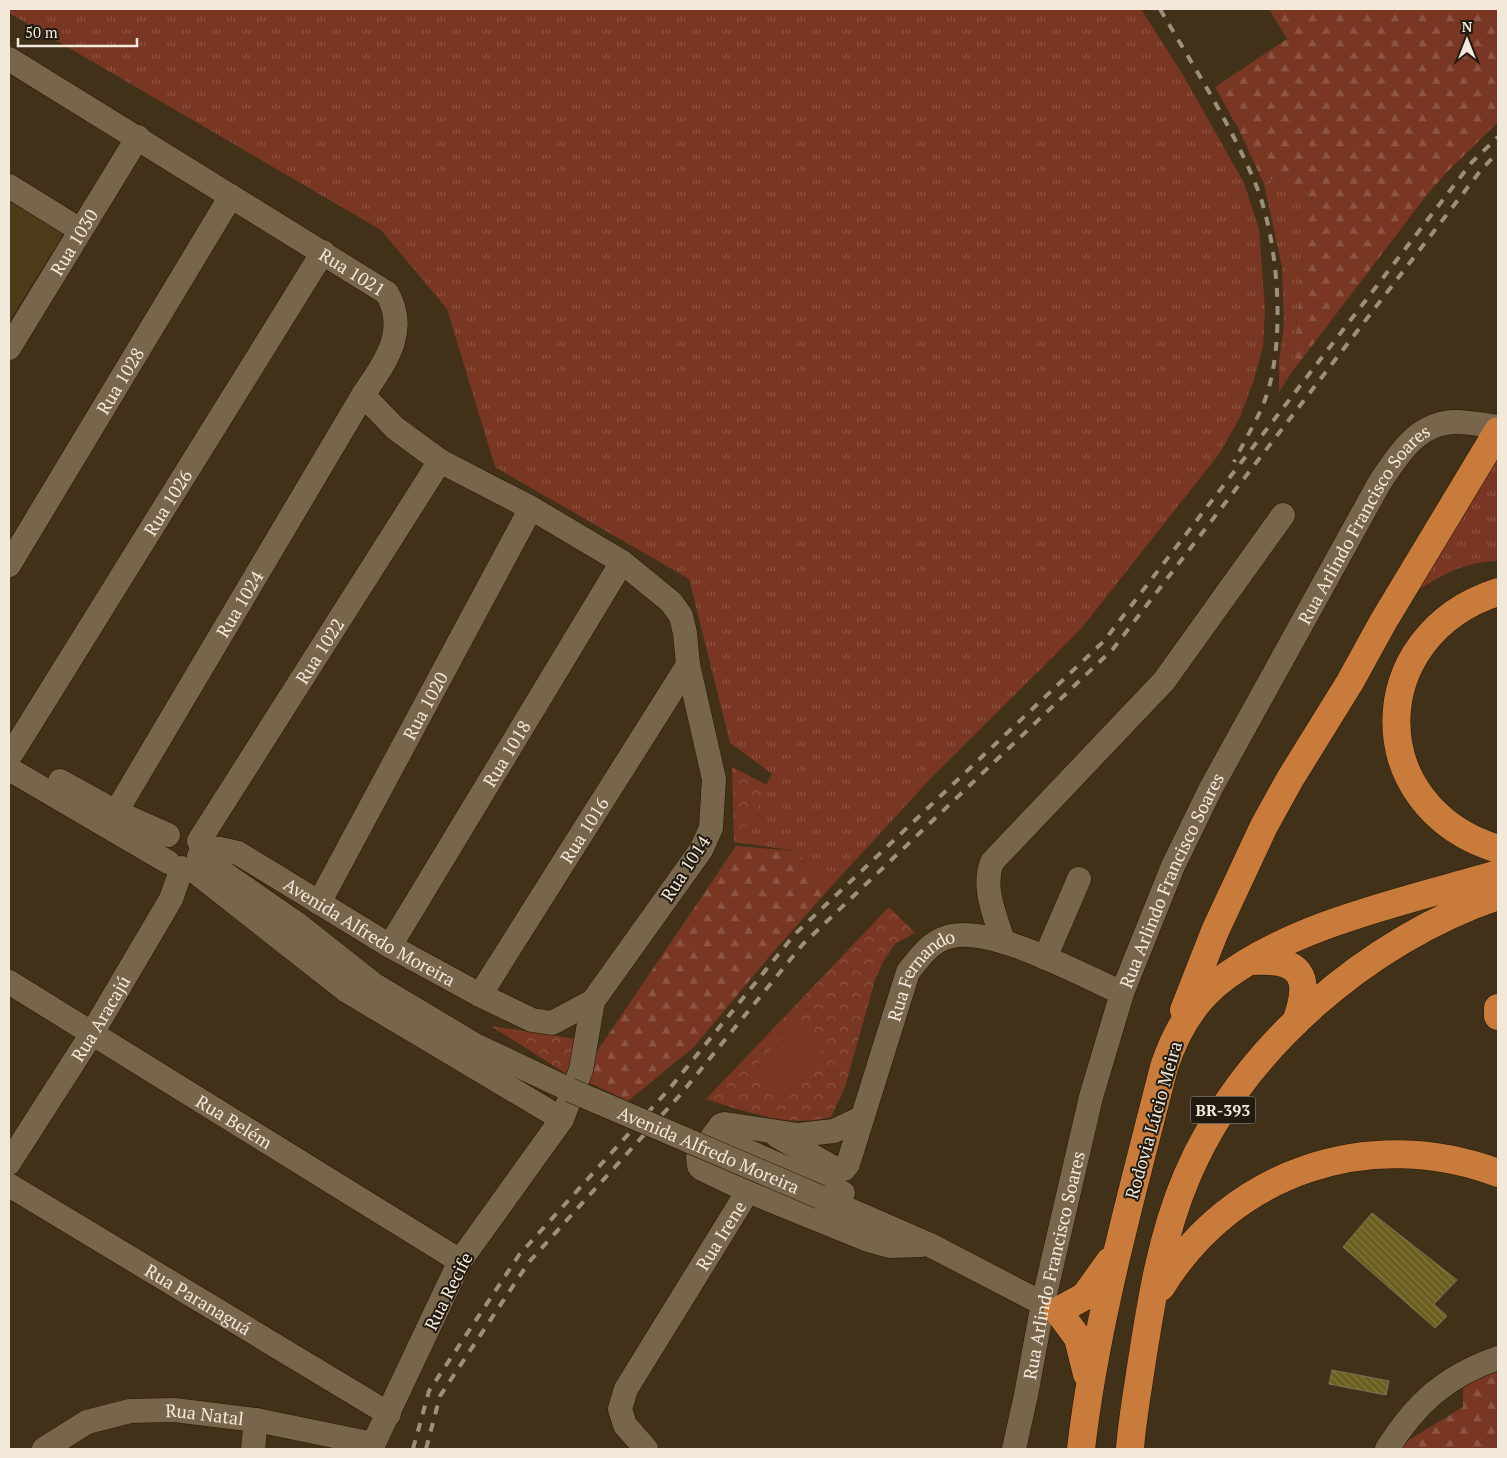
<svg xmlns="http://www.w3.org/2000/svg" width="1507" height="1458" font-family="'PT Serif',serif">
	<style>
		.built { fill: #4d3a19 }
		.grass { fill: url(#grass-tufts) }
		.forest { fill: url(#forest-firs) }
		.park { fill: url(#park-crowns) }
		.pitch { fill: #793723 }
		.building { fill: url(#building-back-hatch); stroke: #7c7658 }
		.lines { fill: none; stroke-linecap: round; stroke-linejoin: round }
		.minor-casing { stroke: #271801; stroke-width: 25 }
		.highway-casing { stroke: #271801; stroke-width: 29 }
		.minor { stroke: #77664c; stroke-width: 24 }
		.highway { stroke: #c87b3b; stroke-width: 28 }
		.rail { stroke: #9c8f7c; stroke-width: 4; stroke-dasharray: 9 9; stroke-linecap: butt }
		.minor-bridge-casing { stroke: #271801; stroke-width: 25; stroke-linecap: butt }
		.minor-bridge { stroke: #77664c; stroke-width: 24 }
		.labels { text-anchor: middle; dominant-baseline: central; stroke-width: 4; stroke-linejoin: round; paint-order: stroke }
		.shield { fill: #211a10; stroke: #b4ab9e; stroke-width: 1 }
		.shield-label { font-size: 16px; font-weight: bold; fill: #f3e9db }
		.street-label { font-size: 18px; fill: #f3e9db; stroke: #211a10 }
	</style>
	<defs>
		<pattern id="grass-tufts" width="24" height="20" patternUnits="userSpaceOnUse" patternTransform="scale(1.25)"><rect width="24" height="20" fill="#793723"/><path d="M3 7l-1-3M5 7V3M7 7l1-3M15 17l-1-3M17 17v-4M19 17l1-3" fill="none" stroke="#8c5442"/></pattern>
		<pattern id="forest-firs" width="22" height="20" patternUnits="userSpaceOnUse" patternTransform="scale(1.25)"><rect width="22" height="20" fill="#793723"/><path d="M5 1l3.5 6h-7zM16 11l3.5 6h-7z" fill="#8c5442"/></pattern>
		<pattern id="park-crowns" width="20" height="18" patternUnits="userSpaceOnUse" patternTransform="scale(1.25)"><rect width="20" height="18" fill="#793723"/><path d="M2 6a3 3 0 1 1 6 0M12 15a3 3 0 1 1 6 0" fill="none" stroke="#8c5442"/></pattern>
		<pattern id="building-back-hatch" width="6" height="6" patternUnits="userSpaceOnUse" patternTransform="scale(1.25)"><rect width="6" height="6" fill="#6b5f20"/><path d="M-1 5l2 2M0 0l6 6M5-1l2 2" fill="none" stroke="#817640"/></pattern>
	</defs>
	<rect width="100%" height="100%" fill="#403118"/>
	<path class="built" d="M9 194 62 230 61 238 9 321Z"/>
	<path class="grass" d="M9 9H1141L1183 75 1244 183 1259 229 1265 309 1263 347 1253 383 1239 419 1219 454 1081 629 931 778 828 890 796 851 734 842 772 774 730 743 689 579 495 467 447 309 381 230 9 13Z
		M1270 179 1309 189 1292 372 1279 392V361L1284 325 1282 267 1264 184Z
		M1498 447V561C1460 561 1433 581 1402 600Z"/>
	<path class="forest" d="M1269 9H1498V122L1445 174 1426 196 1292 372 1309 189 1270 179 1264 184 1238 128 1215 87 1287 39Z
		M736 846 796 851 828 890 769 957 694 1047 628 1101 579 1078Z
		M1498 1367V1449H1402L1409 1440 1463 1407V1382Z"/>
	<path class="park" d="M732 767 771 787 734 842Z
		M889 907 915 933 896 943 884 960 875 980 845 1087 831 1117C789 1128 747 1112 706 1099Z
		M491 1026 583 1040 568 1075Z"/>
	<path class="pitch" d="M795 1021 826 1047 785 1095 754 1069Z"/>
	<path class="building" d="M1372 1213 1457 1280 1434 1304 1447 1316 1435 1328 1343 1247Z
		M1332 1370 1389 1381 1386 1395 1329 1384Z"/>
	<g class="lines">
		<defs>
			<g id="minor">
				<path id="s1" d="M9 59 387 293C409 332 385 362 363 395L395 428 440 461 531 508 622 562 671 602 681 616 685 633 688 665 714 779 711 828 701 850 593 1001 581 1070 562 1119 460 1261 371 1449"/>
				<path d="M9 186 80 230"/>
				<path id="s2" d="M9 348 138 137"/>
				<path id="s3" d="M9 565 231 196"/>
				<path id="s4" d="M12 753 323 252"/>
				<path d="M9 769 168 862"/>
				<path d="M60 781 116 812 168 835"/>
				<path id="s5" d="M116 812 363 395"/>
				<path id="s6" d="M199 841 440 461"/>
				<path id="s7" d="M201 848 220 849 238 853 390 946 480 995 532 1020 552 1023 593 1001"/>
				<path d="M199 856 296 923 373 984 475 1045 570 1090"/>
				<path d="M192 869 277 936 291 943"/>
				<path id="s8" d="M319 903 531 508"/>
				<path d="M277 936 347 991 562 1119"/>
				<path d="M1003 941C995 915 982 888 992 862L1164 681 1283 515"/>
				<path id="s9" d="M390 946 622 562"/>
				<path d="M1045 958 1079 879"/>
				<path id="s10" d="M9 982 460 1261"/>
				<path id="s11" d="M480 995 688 665"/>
				<path d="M713 1136 843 1193"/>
				<path id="s12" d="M777 1136 836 1169H844L848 1164 908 972C919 958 930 942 948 937 990 924 1081 975 1122 993"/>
				<path id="s13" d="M9 1163 91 1035 171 899 182 868"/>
				<path id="s14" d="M9 1185 389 1414"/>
				<path d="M748 1191 868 1240 890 1246 921 1245"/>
				<path d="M820 1197 930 1245 1057 1311"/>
				<path id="s15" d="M44 1449 87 1422 130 1411 174 1410 256 1420 373 1444"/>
				<path d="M253 1449 256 1420"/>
				<path id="s16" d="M646 1449 625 1425 620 1409 626 1389 748 1191 702 1169 699 1166 698 1157 721 1125 725 1124 798 1135 834 1131 861 1118"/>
				<path id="s17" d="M1014 1449 1026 1395 1043 1303 1091 1097 1122 993 1173 866 1211 788 1380 482C1399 454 1418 422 1456 422 1470 422 1484 425 1498 427"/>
				<path d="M1387 1449C1416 1403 1446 1376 1498 1358"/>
			</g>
			<path id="highway" d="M1498 592C1364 635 1361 807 1498 849
				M1251 961C1300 958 1313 975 1296 1022
				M1498 1008V1016
				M1184 1010 1215 931 1264 826 1290 779 1350 682 1383 622 1498 431
				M1161 1287C1232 1171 1370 1125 1498 1173
				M1087 1374 1078 1338 1058 1311 1085 1296 1110 1261
				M1081 1449C1096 1320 1132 1194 1164 1067 1174 1037 1190 1006 1216 984 1288 925 1409 900 1498 874
				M1130 1449C1132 1422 1137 1394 1141 1367 1151 1302 1161 1237 1187 1176 1241 1049 1368 940 1498 896"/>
		</defs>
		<use href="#minor" class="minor-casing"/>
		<use href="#highway" class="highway-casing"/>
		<use href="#minor" class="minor"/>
		<use href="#highway" class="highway"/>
		<path class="rail" d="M1160 9C1193 66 1231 124 1256 185 1279 242 1287 347 1263 405 1255 424 1243 443 1234 462
			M413 1449 429 1391 519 1255 671 1087 794 935 1104 641 1472 162 1498 137
			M426 1449 440 1396 529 1262 680 1095 803 944 1113 649 1481 170 1498 152"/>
		<defs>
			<g id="minor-bridge">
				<path id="s18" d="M570 1090 820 1197"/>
			</g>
		</defs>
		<use href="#minor-bridge" class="minor-bridge-casing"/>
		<use href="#minor-bridge" class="minor-bridge"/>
	</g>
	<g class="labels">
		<rect class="shield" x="1190.5" y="1096.5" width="65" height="27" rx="4"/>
		<g class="shield-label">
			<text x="1223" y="1110">BR-393</text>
		</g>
		<g class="street-label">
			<text stroke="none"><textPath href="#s2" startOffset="124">Rua 1030</textPath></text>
			<text stroke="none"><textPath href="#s1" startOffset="404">Rua 1021</textPath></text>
			<text stroke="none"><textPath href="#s3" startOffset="215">Rua 1028</textPath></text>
			<text stroke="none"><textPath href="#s4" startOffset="295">Rua 1026</textPath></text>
			<text stroke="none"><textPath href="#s17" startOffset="998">Rua Arlindo Francisco Soares</textPath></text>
			<text stroke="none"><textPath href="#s5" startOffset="242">Rua 1024</textPath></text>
			<text stroke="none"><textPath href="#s6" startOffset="225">Rua 1022</textPath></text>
			<text stroke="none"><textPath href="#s8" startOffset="224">Rua 1020</textPath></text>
			<text stroke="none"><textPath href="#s9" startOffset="225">Rua 1018</textPath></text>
			<text stroke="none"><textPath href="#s11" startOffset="195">Rua 1016</textPath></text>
			<text transform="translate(685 868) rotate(-57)">Rua 1014</text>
			<text stroke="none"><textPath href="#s17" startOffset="592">Rua Arlindo Francisco Soares</textPath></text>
			<text stroke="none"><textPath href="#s7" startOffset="191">Avenida Alfredo Moreira</textPath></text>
			<text stroke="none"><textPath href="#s12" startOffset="288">Rua Fernando</textPath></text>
			<text stroke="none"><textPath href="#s13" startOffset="171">Rua Aracajú</textPath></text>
			<text transform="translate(1153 1120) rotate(-74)">Rodovia Lúcio Meira</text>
			<text stroke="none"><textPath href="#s10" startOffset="265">Rua Belém</textPath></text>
			<text stroke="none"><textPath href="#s18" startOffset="151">Avenida Alfredo Moreira</textPath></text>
			<text stroke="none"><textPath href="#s16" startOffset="250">Rua Irene</textPath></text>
			<text stroke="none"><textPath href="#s17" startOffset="188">Rua Arlindo Francisco Soares</textPath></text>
			<text transform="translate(448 1291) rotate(-63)">Rua Recife</text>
			<text stroke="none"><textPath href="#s14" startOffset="221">Rua Paranaguá</textPath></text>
			<text stroke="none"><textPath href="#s15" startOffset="170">Rua Natal</textPath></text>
		</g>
	</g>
	<rect width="1507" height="1458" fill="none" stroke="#f3e9db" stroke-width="20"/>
	<g transform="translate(1467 40)" stroke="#211a10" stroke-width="4" paint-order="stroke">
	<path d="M0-4L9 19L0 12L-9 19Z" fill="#f3e9db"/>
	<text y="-8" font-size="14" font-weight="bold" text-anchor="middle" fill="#f3e9db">N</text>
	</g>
	<path d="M18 38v8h119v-8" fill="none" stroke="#f3e9db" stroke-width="2.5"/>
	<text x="25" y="38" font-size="15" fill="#f3e9db" stroke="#211a10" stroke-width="4" paint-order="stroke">50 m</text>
</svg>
